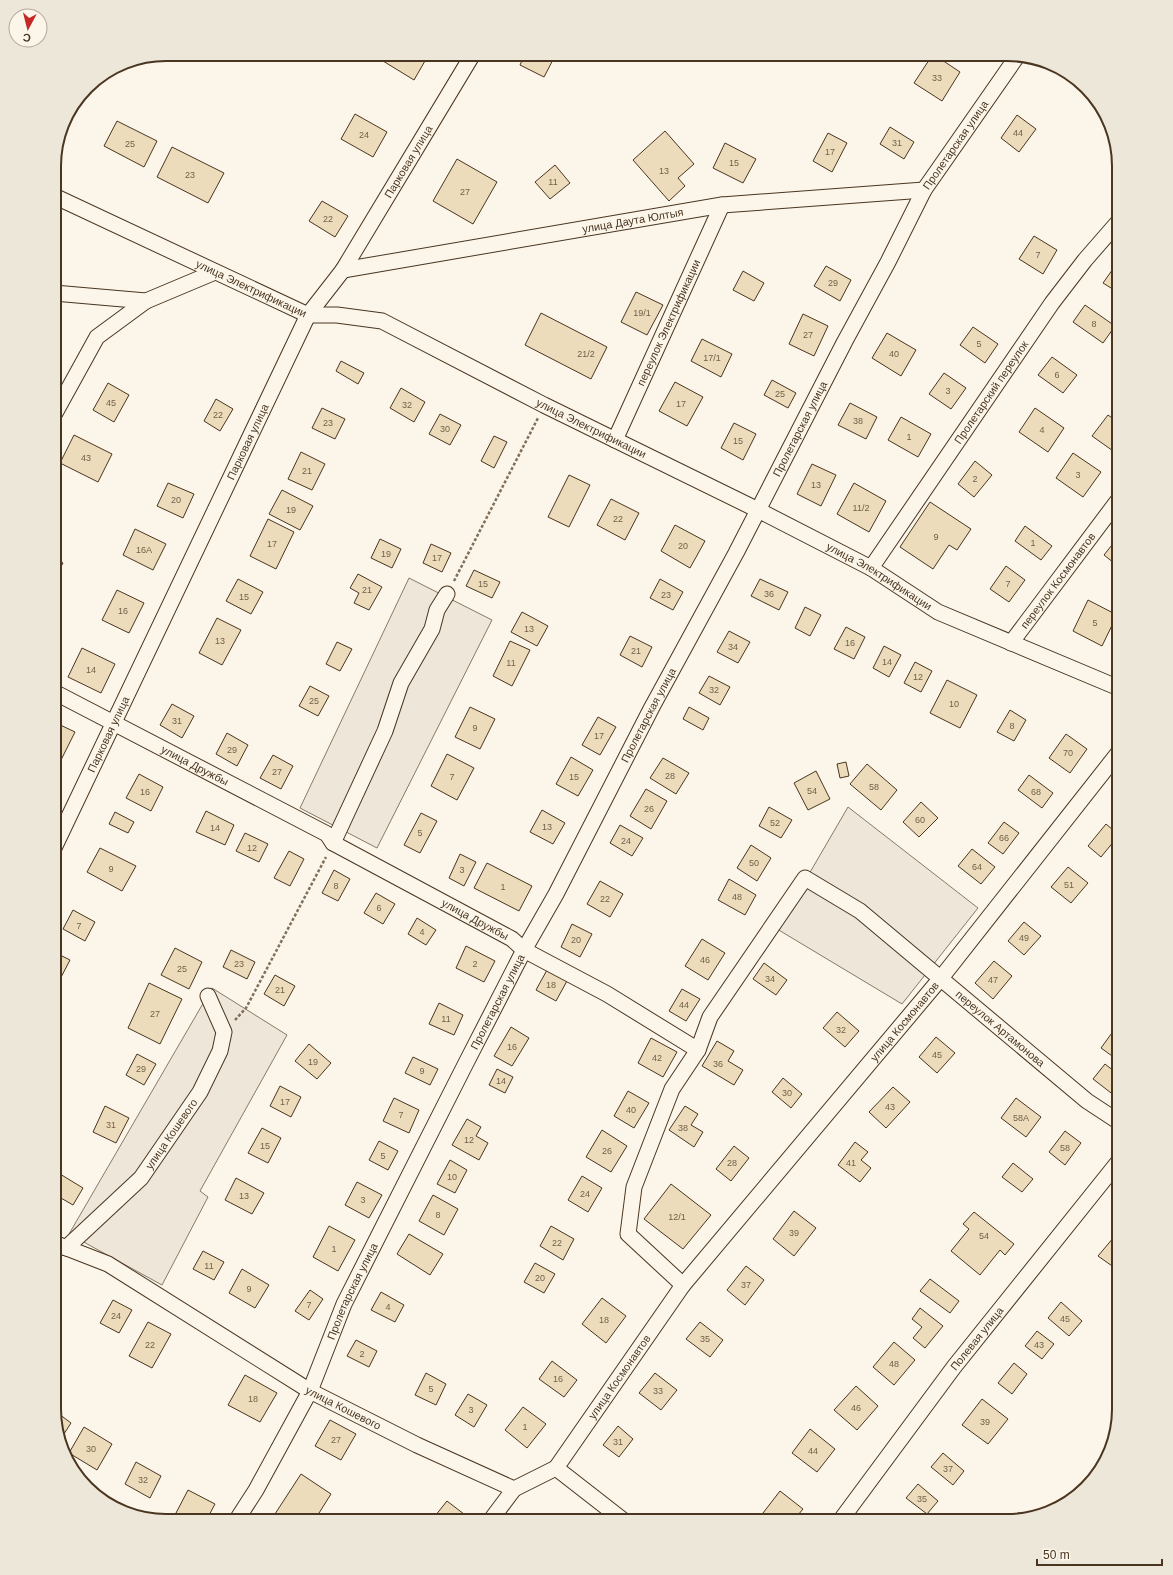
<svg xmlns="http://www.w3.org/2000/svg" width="1173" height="1575" font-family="Arial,sans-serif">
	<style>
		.green { fill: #ede6d9; stroke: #887966 }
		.building { fill: #ecdcbc; stroke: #4a3520 }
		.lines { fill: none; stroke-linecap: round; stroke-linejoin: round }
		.street-casing { stroke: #4a3520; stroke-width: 17 }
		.path { stroke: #7f6f5c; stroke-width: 2.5; stroke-dasharray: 3 2; stroke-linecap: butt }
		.street { stroke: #fbf6e9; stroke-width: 15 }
		.labels { text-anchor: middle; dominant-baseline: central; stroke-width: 3; stroke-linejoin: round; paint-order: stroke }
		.number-label { font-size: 9px; fill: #725f47 }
		.street-label { font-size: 11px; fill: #4a3520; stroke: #fbf6e9 }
		.rim { fill: none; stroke: #4a3520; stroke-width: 2 }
	</style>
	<rect width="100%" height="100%" fill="#fbf6e9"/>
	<path class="green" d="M409 578 492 620 377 848 300 808Z
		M848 807 978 908 902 1004 777 929Z
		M212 988 287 1035 200 1191 208 1197 162 1285 69 1234Z"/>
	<path class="building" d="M387 54H429L414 80 383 61Z
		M525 54H556L544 77 520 65Z
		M933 54 960 72 942 101 914 83Z
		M1046 65 1063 69 1074 80 1073 81Z
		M355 114 387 132 373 157 341 139Z
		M1017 115 1036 129 1019 152 1001 138Z
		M117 121 157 141 144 167 104 146Z
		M890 127 914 142 904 159 880 144Z
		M665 131 694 164 678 178 685 186 669 201 633 160Z
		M828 133 847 143 832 172 813 161Z
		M725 143 756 159 743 183 713 168Z
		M172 147 224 173 208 203 157 177Z
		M457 159 497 182 473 224 433 201Z
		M555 165 570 183 550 199 535 182Z
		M322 201 348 216 335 237 309 221Z
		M1034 236 1057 250 1043 274 1019 259Z
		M826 266 851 280 840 301 814 286Z
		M1115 266 1119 269V293L1103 283Z
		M743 271 764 283 754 301 733 290Z
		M636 292 663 305 647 335 621 322Z
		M1085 305 1115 326 1103 343 1073 322Z
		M541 313 607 347 591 379 525 345Z
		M803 314 828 326 814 356 789 344Z
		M973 327 998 344 985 363 960 345Z
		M887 333 916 350 901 376 872 358Z
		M702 339 732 354 721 377 691 361Z
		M1052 357 1077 375 1063 393 1038 375Z
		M341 361 364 373 358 384 336 371Z
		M944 373 966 388 951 409 929 394Z
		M772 380 796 393 788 408 764 395Z
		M675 382 703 397 687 426 659 411Z
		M108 383 129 395 114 422 93 410Z
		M401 388 425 402 414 422 390 408Z
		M216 399 233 409 220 431 204 421Z
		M850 403 877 417 866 439 838 425Z
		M322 408 345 419 335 439 312 428Z
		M1035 408 1064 428 1048 452 1019 432Z
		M440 414 461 425 450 445 429 434Z
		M1108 415 1119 423V449L1116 453 1092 436Z
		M901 417 931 434 918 457 888 440Z
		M734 423 756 434 743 460 721 448Z
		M74 435 112 454 98 482 60 463Z
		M494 436 507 442 494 468 481 461Z
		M301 452 325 464 312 490 288 479Z
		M1073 453 1101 472 1083 497 1056 478Z
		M975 461 992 475 974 497 958 484Z
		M812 464 836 475 821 506 797 494Z
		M569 475 590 485 569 527 548 517Z
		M168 483 194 494 183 518 157 506Z
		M854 483 886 501 869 532 837 514Z
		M282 490 313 506 300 530 269 514Z
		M611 499 639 513 625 540 597 525Z
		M930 502 971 529 957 550 949 545 933 569 900 547Z
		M268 519 294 532 276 569 250 556Z
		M675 525 705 541 690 568 661 551Z
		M1025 526 1052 546 1041 560 1015 541Z
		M135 529 166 544 153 570 123 555Z
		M1119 536V567L1104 555Z
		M380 539 401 549 392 568 371 558Z
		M431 544 451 553 442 572 423 563Z
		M54 558 63 563 54 579Z
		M1006 566 1025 580 1009 602 990 589Z
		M474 570 500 582 492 598 466 586Z
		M358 574 382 587 369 610 354 603 359 593 350 588Z
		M238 579 263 592 251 614 226 601Z
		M660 579 683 592 673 610 650 598Z
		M760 579 788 592 779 610 751 596Z
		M117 590 144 603 129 633 102 620Z
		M1088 600 1117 615 1102 646 1073 631Z
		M805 607 821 615 810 636 795 628Z
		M522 612 548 626 537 646 511 632Z
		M217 618 241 630 222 665 199 653Z
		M846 627 865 637 854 659 834 649Z
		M729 631 750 642 738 663 717 652Z
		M630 636 652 647 642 667 620 655Z
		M510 641 530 650 512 686 493 676Z
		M337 642 352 649 340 671 326 664Z
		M884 646 901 655 889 677 873 668Z
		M82 648 115 664 101 693 68 677Z
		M915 662 932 671 921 692 904 683Z
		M709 676 730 687 720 705 699 693Z
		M947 680 977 695 960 728 930 713Z
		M310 686 329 696 318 716 299 706Z
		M172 704 194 716 182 738 160 725Z
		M470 707 495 719 480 749 455 737Z
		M689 707 709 718 703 730 683 719Z
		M1010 710 1026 720 1014 741 997 732Z
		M598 717 616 727 600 755 582 745Z
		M54 722 75 732 60 762 54 759Z
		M227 733 248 745 237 766 216 754Z
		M1066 734 1087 749 1070 773 1049 758Z
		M447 754 474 768 457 800 431 786Z
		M273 755 293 766 281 789 260 778Z
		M571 757 593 770 578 796 556 784Z
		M663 758 689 773 676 794 650 778Z
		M846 762 849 776 840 778 837 764Z
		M867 764 897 790 881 810 850 784Z
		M816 771 830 799 808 810 794 783Z
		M139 774 163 787 151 811 126 798Z
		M1029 775 1053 793 1042 808 1018 790Z
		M646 789 667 801 651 829 630 816Z
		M921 802 938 818 919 837 903 822Z
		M769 807 792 820 781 838 759 826Z
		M542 810 565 823 553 844 530 832Z
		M206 811 234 825 225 845 196 832Z
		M115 812 134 822 128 833 109 824Z
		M421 813 437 821 420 853 404 845Z
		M1004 822 1019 833 1003 854 988 843Z
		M1106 824 1119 835 1101 857 1088 846Z
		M620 825 643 838 632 856 610 843Z
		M245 833 268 844 259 862 236 851Z
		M751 845 771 858 757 881 737 868Z
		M100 848 136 866 122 891 87 872Z
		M972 849 995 867 981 884 958 866Z
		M289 851 304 859 290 886 274 878Z
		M460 854 476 862 464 886 449 878Z
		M487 863 532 886 519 911 474 888Z
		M1068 867 1088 883 1071 903 1051 887Z
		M334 870 350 879 338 901 322 893Z
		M729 879 756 895 745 915 718 900Z
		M600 881 623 894 610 917 587 904Z
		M376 893 395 904 383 924 364 913Z
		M73 910 95 922 85 941 63 929Z
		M417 918 436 930 426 945 408 934Z
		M1024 922 1041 936 1024 955 1008 941Z
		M572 924 592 934 580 957 561 947Z
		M702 939 725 953 708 980 685 966Z
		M466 946 495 961 484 982 456 968Z
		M175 948 202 962 189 989 161 975Z
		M231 950 255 962 247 979 223 967Z
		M54 952 70 960 57 985 54 983Z
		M994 961 1012 976 993 999 975 983Z
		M764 963 787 980 776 995 753 979Z
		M547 970 567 981 556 1001 536 990Z
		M275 975 295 986 284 1006 264 994Z
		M149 983 182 999 160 1044 128 1028Z
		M682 989 700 999 686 1021 669 1011Z
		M439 1003 463 1015 454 1035 429 1024Z
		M837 1012 859 1031 845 1047 823 1028Z
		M511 1027 529 1038 512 1066 494 1056Z
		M1114 1030 1119 1034V1061L1101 1048Z
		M936 1037 955 1053 937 1073 919 1057Z
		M651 1038 677 1052 663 1077 638 1063Z
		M717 1041 734 1051 728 1061 743 1070 734 1085 702 1066Z
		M309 1044 331 1063 317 1079 295 1061Z
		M137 1054 156 1064 144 1085 126 1075Z
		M413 1057 438 1069 430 1085 405 1073Z
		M1105 1064 1119 1075V1091L1115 1096 1093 1079Z
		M497 1069 513 1077 505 1093 489 1085Z
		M783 1078 802 1094 791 1108 772 1092Z
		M280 1086 301 1097 291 1117 270 1106Z
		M893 1087 910 1102 886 1128 869 1112Z
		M628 1091 649 1103 634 1128 614 1116Z
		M394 1098 419 1110 409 1133 383 1121Z
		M1016 1098 1041 1117 1026 1137 1001 1118Z
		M105 1106 129 1118 116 1143 93 1132Z
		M685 1106 698 1114 691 1125 703 1132 694 1147 669 1130Z
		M467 1119 481 1127 476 1136 488 1143 479 1160 452 1145Z
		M262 1128 281 1138 268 1163 248 1153Z
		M602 1130 627 1146 611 1172 586 1157Z
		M1065 1131 1081 1143 1065 1165 1049 1152Z
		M379 1141 398 1151 388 1170 369 1160Z
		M855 1142 868 1152 861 1160 871 1168 860 1182 838 1165Z
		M734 1146 749 1158 731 1181 716 1169Z
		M450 1160 467 1170 455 1193 437 1184Z
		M1013 1163 1033 1179 1022 1192 1002 1177Z
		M60 1174 83 1188 73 1205 54 1194V1184Z
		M582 1176 602 1188 588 1212 568 1200Z
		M236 1178 264 1193 252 1214 225 1200Z
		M357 1182 382 1195 369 1218 345 1205Z
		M671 1184 711 1215 683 1249 644 1219Z
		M433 1195 458 1209 444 1235 419 1221Z
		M794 1211 816 1228 794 1256 773 1239Z
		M974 1212 1014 1244 1005 1255 1000 1250 980 1275 951 1251 969 1229 963 1224Z
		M329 1226 355 1240 338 1271 313 1257Z
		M551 1226 574 1239 563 1260 540 1246Z
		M409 1234 443 1254 430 1275 397 1254Z
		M1114 1237 1119 1241V1263L1115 1268 1098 1256Z
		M203 1251 224 1262 214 1280 193 1269Z
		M535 1263 555 1274 544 1293 524 1282Z
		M746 1266 764 1280 745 1305 727 1290Z
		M242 1269 269 1285 255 1308 229 1293Z
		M930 1279 959 1301 950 1313 920 1291Z
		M310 1290 323 1299 309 1320 295 1311Z
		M381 1292 404 1305 395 1322 371 1310Z
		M602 1298 626 1316 606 1343 582 1324Z
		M113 1300 132 1310 119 1333 100 1323Z
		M1061 1302 1082 1321 1069 1336 1048 1318Z
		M920 1308 943 1326 925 1348 913 1338 922 1327 912 1319Z
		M148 1322 171 1334 152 1368 129 1356Z
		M700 1322 723 1340 710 1357 686 1339Z
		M1037 1331 1054 1344 1042 1359 1025 1346Z
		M356 1340 377 1351 369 1367 347 1356Z
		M894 1342 915 1360 894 1385 873 1367Z
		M552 1361 577 1380 564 1397 539 1379Z
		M1014 1363 1027 1374 1012 1394 998 1383Z
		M426 1373 446 1384 436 1405 415 1395Z
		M655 1373 677 1390 661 1410 639 1393Z
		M245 1375 277 1393 260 1422 228 1405Z
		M856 1386 878 1406 857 1430 834 1410Z
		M468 1394 487 1405 474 1427 455 1415Z
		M982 1399 1008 1419 988 1444 962 1425Z
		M523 1407 546 1424 527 1448 505 1430Z
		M55 1411 71 1423 62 1437Z
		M330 1420 356 1434 341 1460 315 1446Z
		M618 1426 633 1439 619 1457 603 1445Z
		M84 1427 112 1444 97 1470 69 1453Z
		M810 1429 835 1449 817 1472 792 1453Z
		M943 1453 964 1471 953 1485 931 1467Z
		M136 1462 161 1476 150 1498 125 1484Z
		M301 1474 331 1494 314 1521H279L273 1517Z
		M918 1484 938 1501 927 1514 906 1498Z
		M188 1490 215 1504 206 1521H192L176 1513Z
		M780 1491 803 1509 793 1521H774L763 1513Z
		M447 1501 473 1521H431Z
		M552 1514 561 1521H547Z"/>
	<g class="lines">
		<defs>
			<g id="street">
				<path id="s1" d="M54 196 308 315H337L382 321 544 405 758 510 871 568 938 612 1119 688"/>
				<path id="s2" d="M343 270 722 205 924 190"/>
				<path d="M54 293 146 301 215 272"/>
				<path d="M54 415 97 337 146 301"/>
				<path id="s3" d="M615 440 722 205"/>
				<path id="s4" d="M871 568 1052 303 1085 260 1119 221"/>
				<path id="s5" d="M1011 643 1119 499"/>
				<path id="s6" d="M54 692 327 834 333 843 512 939 524 950 607 994 698 1050"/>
				<path d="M333 843 385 731 401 683 432 629 437 610 447 594"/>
				<path id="s7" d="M54 848 308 315 343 270 473 54"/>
				<path id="s8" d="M54 1243 108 1264 310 1391 417 1445 514 1489 556 1468 624 1521"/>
				<path id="s9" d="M66 1248 141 1178 200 1092 220 1051 224 1032 208 996"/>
				<path id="s10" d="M683 1285 628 1234 634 1187 672 1089 698 1050 710 1017 805 878 860 911 1087 1101 1119 1122"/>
				<path id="s11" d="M556 1468 683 1285 941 978 1119 752"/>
				<path id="s12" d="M236 1521 256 1490 310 1391 344 1304 466 1063 524 950 556 894 652 707 736 553 845 341 888 262 924 190 1018 55"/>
				<path d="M490 1521 514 1489"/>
				<path id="s13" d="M840 1521 954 1367 1119 1161"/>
			</g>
		</defs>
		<use href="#street" class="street-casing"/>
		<path class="path" d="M454 581 538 418
			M235 1020 246 1008 326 857"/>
		<use href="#street" class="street"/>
	</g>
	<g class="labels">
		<g class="number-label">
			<text x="937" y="78">33</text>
			<text x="1018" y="133">44</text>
			<text x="364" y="135">24</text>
			<text x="897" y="143">31</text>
			<text x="130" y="144">25</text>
			<text x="830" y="152">17</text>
			<text x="734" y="163">15</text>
			<text x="664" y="171">13</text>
			<text x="190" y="175">23</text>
			<text x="553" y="182">11</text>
			<text x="465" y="192">27</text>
			<text x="328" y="219">22</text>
			<text x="1038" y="255">7</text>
			<text x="833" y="283">29</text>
			<text x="642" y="313">19/1</text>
			<text x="1094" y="324">8</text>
			<text x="808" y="335">27</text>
			<text x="979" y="344">5</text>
			<text x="586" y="354">21/2</text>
			<text x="894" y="354">40</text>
			<text x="712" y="358">17/1</text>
			<text x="1057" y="375">6</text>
			<text x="948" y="391">3</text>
			<text x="780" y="394">25</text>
			<text x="111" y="403">45</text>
			<text x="681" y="404">17</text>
			<text x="407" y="405">32</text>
			<text x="218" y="415">22</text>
			<text x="858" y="421">38</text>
			<text x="328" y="423">23</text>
			<text x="445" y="429">30</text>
			<text x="1042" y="430">4</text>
			<text x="909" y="437">1</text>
			<text x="738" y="441">15</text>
			<text x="86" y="458">43</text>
			<text x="307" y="471">21</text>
			<text x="1078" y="475">3</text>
			<text x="975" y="479">2</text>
			<text x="816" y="485">13</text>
			<text x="176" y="500">20</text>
			<text x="861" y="508">11/2</text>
			<text x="291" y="510">19</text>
			<text x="618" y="519">22</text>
			<text x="936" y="537">9</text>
			<text x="1033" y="543">1</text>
			<text x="272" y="544">17</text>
			<text x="683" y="546">20</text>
			<text x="144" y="550">16А</text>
			<text x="386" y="554">19</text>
			<text x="437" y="558">17</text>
			<text x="483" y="584">15</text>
			<text x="1008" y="584">7</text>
			<text x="367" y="590">21</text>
			<text x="769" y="594">36</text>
			<text x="666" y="595">23</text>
			<text x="244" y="597">15</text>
			<text x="123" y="611">16</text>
			<text x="1095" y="623">5</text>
			<text x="529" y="629">13</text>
			<text x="220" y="641">13</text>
			<text x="850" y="643">16</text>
			<text x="733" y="647">34</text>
			<text x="636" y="651">21</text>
			<text x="887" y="662">14</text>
			<text x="511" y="663">11</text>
			<text x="91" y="670">14</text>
			<text x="918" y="677">12</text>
			<text x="714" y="690">32</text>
			<text x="314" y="701">25</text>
			<text x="954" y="704">10</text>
			<text x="177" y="721">31</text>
			<text x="1012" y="726">8</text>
			<text x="475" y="728">9</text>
			<text x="599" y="736">17</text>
			<text x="232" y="750">29</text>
			<text x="1068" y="753">70</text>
			<text x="277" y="772">27</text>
			<text x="670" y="776">28</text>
			<text x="452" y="777">7</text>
			<text x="574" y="777">15</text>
			<text x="874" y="787">58</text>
			<text x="812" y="791">54</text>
			<text x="145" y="792">16</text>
			<text x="1036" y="792">68</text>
			<text x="649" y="809">26</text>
			<text x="920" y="820">60</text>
			<text x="775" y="823">52</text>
			<text x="547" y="827">13</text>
			<text x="215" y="828">14</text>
			<text x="420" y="833">5</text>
			<text x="1004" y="838">66</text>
			<text x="626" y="841">24</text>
			<text x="252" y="848">12</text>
			<text x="754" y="863">50</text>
			<text x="977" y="867">64</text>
			<text x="111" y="869">9</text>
			<text x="462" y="870">3</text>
			<text x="1069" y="885">51</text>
			<text x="336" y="886">8</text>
			<text x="503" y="887">1</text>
			<text x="737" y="897">48</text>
			<text x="605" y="899">22</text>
			<text x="379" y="908">6</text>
			<text x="79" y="926">7</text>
			<text x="422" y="932">4</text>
			<text x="1024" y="938">49</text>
			<text x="576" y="940">20</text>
			<text x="705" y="960">46</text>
			<text x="239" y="964">23</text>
			<text x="475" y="964">2</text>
			<text x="182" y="969">25</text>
			<text x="770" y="979">34</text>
			<text x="993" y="980">47</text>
			<text x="551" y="985">18</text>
			<text x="280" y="990">21</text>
			<text x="684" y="1005">44</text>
			<text x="155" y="1014">27</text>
			<text x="446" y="1019">11</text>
			<text x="841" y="1030">32</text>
			<text x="512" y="1047">16</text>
			<text x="937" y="1055">45</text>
			<text x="657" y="1058">42</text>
			<text x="313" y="1062">19</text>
			<text x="718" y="1064">36</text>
			<text x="141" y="1069">29</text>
			<text x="422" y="1071">9</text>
			<text x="501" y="1081">14</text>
			<text x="787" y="1093">30</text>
			<text x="285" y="1102">17</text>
			<text x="890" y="1107">43</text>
			<text x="631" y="1110">40</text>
			<text x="401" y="1115">7</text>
			<text x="1021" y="1118">58А</text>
			<text x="111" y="1125">31</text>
			<text x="683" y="1128">38</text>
			<text x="469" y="1140">12</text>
			<text x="265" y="1146">15</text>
			<text x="1065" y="1148">58</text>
			<text x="607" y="1151">26</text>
			<text x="383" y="1156">5</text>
			<text x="732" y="1163">28</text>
			<text x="851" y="1163">41</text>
			<text x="452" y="1177">10</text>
			<text x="585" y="1194">24</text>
			<text x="244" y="1196">13</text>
			<text x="363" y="1200">3</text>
			<text x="438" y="1215">8</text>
			<text x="677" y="1217">12/1</text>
			<text x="794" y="1233">39</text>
			<text x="984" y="1236">54</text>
			<text x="557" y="1243">22</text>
			<text x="334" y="1249">1</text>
			<text x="209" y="1266">11</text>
			<text x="540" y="1278">20</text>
			<text x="746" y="1285">37</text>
			<text x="249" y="1289">9</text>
			<text x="309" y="1305">7</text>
			<text x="388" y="1307">4</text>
			<text x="116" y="1316">24</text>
			<text x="1065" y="1319">45</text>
			<text x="604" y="1320">18</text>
			<text x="705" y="1339">35</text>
			<text x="150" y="1345">22</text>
			<text x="1039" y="1345">43</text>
			<text x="362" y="1354">2</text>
			<text x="894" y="1364">48</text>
			<text x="558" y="1379">16</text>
			<text x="431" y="1389">5</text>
			<text x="658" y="1391">33</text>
			<text x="253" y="1399">18</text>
			<text x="856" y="1408">46</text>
			<text x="471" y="1410">3</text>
			<text x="985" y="1422">39</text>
			<text x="525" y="1427">1</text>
			<text x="336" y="1440">27</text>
			<text x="618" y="1442">31</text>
			<text x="91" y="1449">30</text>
			<text x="813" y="1451">44</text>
			<text x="948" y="1469">37</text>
			<text x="143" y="1480">32</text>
			<text x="922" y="1499">35</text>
		</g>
		<g class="street-label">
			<text stroke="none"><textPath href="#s12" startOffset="1554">Пролетарская улица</textPath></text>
			<text stroke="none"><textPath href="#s7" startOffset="774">Парковая улица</textPath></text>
			<text stroke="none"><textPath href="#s2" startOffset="294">улица Даута Юлтыя</textPath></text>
			<text stroke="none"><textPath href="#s1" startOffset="218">улица Электрификации</textPath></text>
			<text stroke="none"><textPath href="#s3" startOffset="129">переулок Электрификации</textPath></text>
			<text stroke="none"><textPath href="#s4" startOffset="213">Пролетарский переулок</textPath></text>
			<text stroke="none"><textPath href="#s1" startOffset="590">улица Электрификации</textPath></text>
			<text stroke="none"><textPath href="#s12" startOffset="1230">Пролетарская улица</textPath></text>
			<text stroke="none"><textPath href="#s7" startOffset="450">Парковая улица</textPath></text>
			<text stroke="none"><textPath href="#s1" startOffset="914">улица Электрификации</textPath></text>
			<text stroke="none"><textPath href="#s5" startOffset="78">переулок Космонавтов</textPath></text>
			<text stroke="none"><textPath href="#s12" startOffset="906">Пролетарская улица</textPath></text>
			<text stroke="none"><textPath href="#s7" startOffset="126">Парковая улица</textPath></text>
			<text stroke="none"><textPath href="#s6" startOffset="159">улица Дружбы</textPath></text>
			<text stroke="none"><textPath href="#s6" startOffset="480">улица Дружбы</textPath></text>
			<text stroke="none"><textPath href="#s12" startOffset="582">Пролетарская улица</textPath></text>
			<text stroke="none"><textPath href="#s11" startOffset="567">улица Космонавтов</textPath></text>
			<text stroke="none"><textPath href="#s10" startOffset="725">переулок Артамонова</textPath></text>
			<text stroke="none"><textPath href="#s9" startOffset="156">улица Кошевого</textPath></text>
			<text stroke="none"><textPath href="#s12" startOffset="258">Пролетарская улица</textPath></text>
			<text stroke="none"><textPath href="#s13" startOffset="228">Полевая улица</textPath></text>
			<text stroke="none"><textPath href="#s11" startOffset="111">улица Космонавтов</textPath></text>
			<text stroke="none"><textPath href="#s8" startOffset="334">улица Кошевого</textPath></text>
		</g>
	</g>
	<path d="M0 0H1173V1575H0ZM166 61H1007A105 105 0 0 1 1112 166V1409A105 105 0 0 1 1007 1514H166A105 105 0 0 1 61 1409V166A105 105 0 0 1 166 61Z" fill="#ede7d9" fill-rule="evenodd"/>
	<path class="rim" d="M166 61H1007A105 105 0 0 1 1112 166V1409A105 105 0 0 1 1007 1514H166A105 105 0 0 1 61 1409V166A105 105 0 0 1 166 61Z"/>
	<g transform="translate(28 28) rotate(187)"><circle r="19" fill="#fbf6e9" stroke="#b4a999"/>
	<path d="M0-3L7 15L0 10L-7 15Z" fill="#c62828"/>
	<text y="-6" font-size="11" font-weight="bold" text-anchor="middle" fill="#4a3520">С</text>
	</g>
	<path d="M1037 1559v6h125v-6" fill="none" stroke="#4a3520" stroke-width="2"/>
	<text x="1043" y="1559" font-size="12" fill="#4a3520" stroke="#fbf6e9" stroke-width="3" paint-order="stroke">50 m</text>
</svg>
